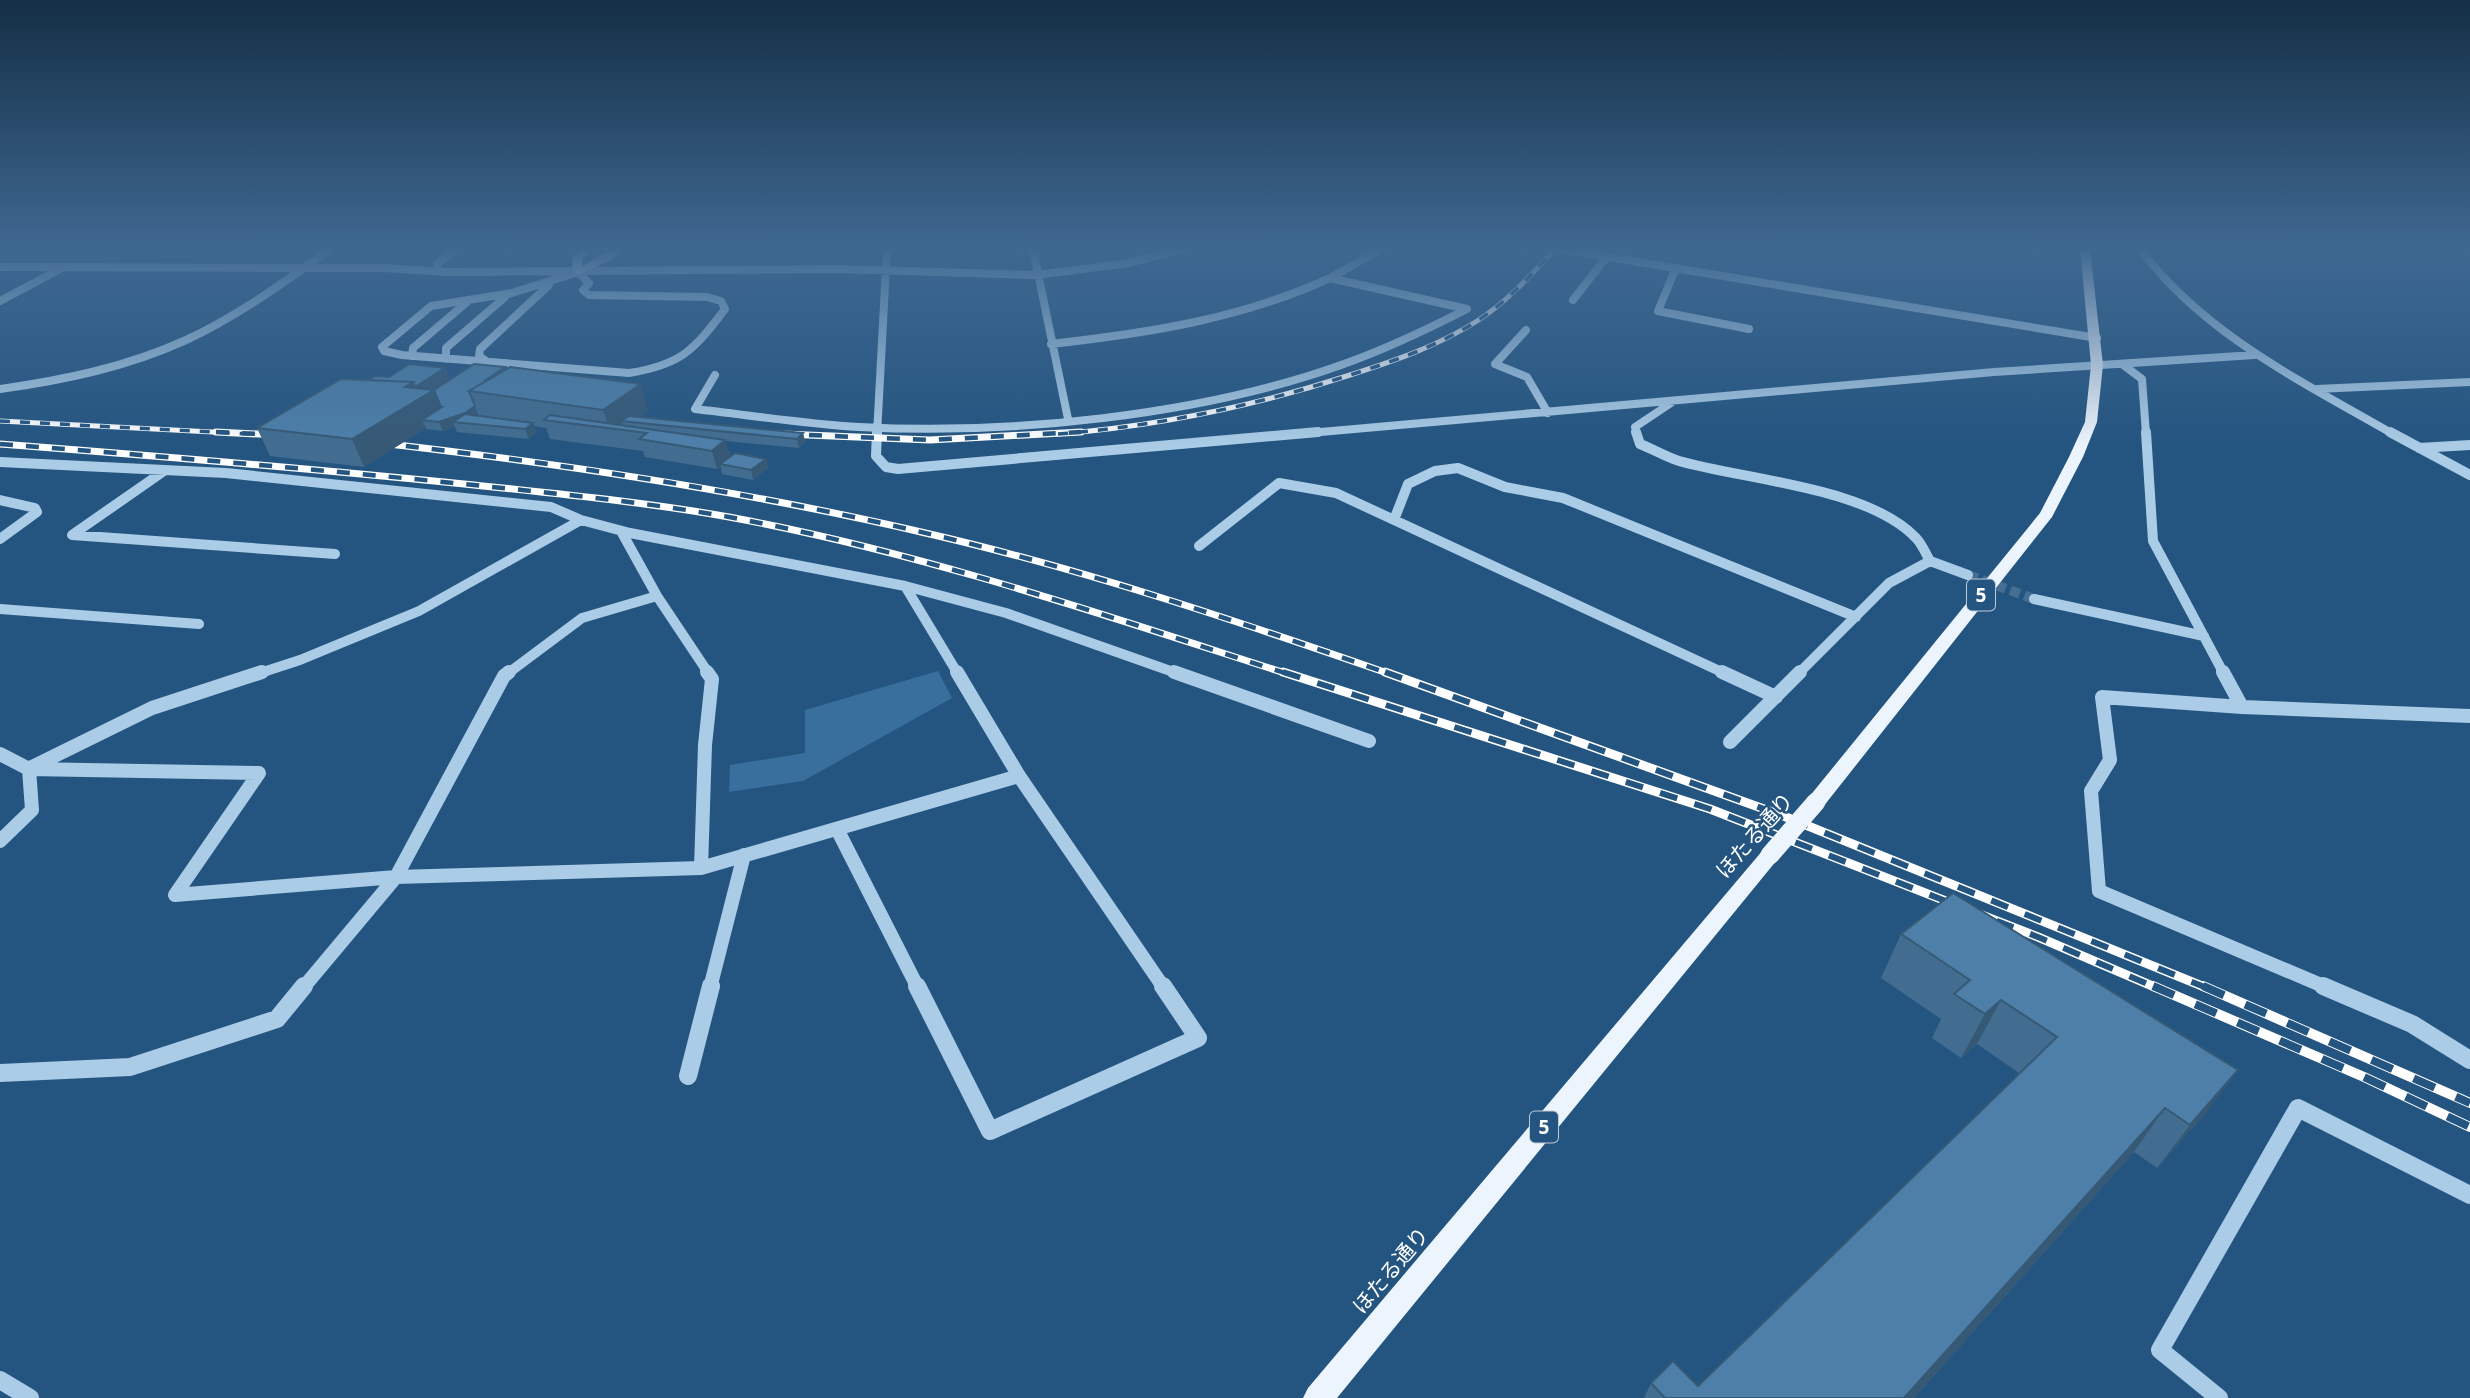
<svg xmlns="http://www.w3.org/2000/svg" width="2470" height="1398" font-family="'Noto Sans','Noto Sans JP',sans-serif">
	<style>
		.green { fill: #396f9d }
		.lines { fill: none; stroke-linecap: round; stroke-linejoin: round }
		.minor-tunnel { stroke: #456e93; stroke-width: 10; stroke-dasharray: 10 5; stroke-linecap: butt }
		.minor-far3 { stroke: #abcce6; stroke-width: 8 }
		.minor-far2 { stroke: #abcce6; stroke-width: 10 }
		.minor-far1 { stroke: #abcce6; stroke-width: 14 }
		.minor { stroke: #abcce6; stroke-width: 18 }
		.major { fill: #ecf4fd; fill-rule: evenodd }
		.rail-far3-casing { stroke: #fff; stroke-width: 5 }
		.rail-far2-casing { stroke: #fff; stroke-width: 7 }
		.rail-far1-casing { stroke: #fff; stroke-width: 9 }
		.rail-casing { stroke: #fff; stroke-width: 10 }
		.rail-far3 { stroke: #245580; stroke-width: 3.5; stroke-dasharray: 10; stroke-linecap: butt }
		.rail-far2 { stroke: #245580; stroke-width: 4.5; stroke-dasharray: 13; stroke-linecap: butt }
		.rail-far1 { stroke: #245580; stroke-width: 6; stroke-dasharray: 18; stroke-linecap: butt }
		.rail { stroke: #245580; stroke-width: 8; stroke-dasharray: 23; stroke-linecap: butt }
		.major-bridge { stroke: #ecf4fd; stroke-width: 19 }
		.wall { fill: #426d90 }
		.shaded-wall { fill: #365976 }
		.building { fill: #4d7fa8; stroke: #365976; stroke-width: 2 }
		.labels { text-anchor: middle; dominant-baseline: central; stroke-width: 5; stroke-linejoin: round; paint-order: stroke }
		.shield { fill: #245580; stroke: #bdccd9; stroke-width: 2 }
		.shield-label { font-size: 19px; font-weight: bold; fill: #fff }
		.street-label { font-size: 21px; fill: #fff; stroke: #245580 }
	</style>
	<rect width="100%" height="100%" fill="#245580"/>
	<path class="green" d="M938 671 952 698 803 781 729 792 730 765 805 753V710Z"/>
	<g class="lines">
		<path class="minor-tunnel" d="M1968 575 2034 599"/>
		<path class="minor-far3" d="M1033 249 1068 419
			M1560 249 2097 338
			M2140 249C2205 335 2301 381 2393 434
			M437 264 456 249
			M0 267 384 268 447 272 841 269 1036 275 1128 263 1184 249
			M1675 270 1658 311 1749 329
			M578 272 589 283 583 290 589 295 707 297 721 301 725 309C694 350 681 365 629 373L402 355 384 351 382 347 431 306 512 293Z
			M1573 300 1605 259
			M0 301 60 269
			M1526 330 1495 364 1527 377 1548 413
			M1051 344C1148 333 1241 319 1330 278
			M412 356 413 348 467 302
			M446 359V348L505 297
			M489 363 479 356 480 349 549 285
			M2122 364 2142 379 2146 434
			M715 375 695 409C749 415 804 424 859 427 1010 435 1198 416 1341 365 1384 350 1426 330 1467 309L1330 278 1381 249
			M0 389C64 380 127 367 186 340 238 316 284 282 331 249
			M2317 389 2470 382
			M877 434 887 249
			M1298 434 1994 372 2254 355
			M1637 434 1635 427 1671 403"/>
		<path class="minor-far2" d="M877 432 876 456 886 467 898 469 1318 432
			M1636 432 1640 444C1653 449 1666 457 1679 461 1745 480 1868 487 1916 538 1922 544 1926 554 1930 561L1889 583 1798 674
			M2146 432 2153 541 2224 674
			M2390 432 2470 475
			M2419 448 2470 445
			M0 462 226 473 551 507 581 520 630 533 905 586 1006 613 1179 674
			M164 471 72 535 335 554
			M0 500 35 508 37 512 0 539
			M1394 520 1408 484 1435 471 1458 468 1505 487 1563 498 1856 617
			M621 531 657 596 709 674
			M1199 546 1279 483 1336 493 1726 674
			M1930 561 1968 575
			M905 586 958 674
			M2034 599 2204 636
			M0 609 199 624
			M257 674 300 660 419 611 581 520
			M507 674 582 618 657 596"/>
		<path class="minor-far1" d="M1174 672 1369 741
			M1722 672 1776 697
			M2223 672 2242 707 2470 716
			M2242 707 2102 697 2110 760 2091 791 2099 891 2328 988
			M1730 742 1800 672
			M0 754 29 769 259 773 175 895 396 877 701 868 1019 776 957 672
			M32 767 152 708 262 672
			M1019 776 1164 988
			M837 829 918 988
			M0 841 32 810 29 769
			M701 868 705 745 712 679 707 672
			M303 988 396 877 504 676 509 672
			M710 988 744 855"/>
		<path class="minor" d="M917 986 990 1131 1198 1038 1163 986
			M2323 986 2412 1024 2470 1060
			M0 1073 130 1067 277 1019 304 986
			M688 1076 711 986
			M0 1380 30 1398
			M2219 1398 2160 1350 2298 1108 2470 1195"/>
		<path class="major" d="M582 249H593L582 260 583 266 611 249H622L611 260 578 275 573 272 572 259Z
			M2080 249H2090L2103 365 2097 422 2083 457 2052 517 1823 807H1809L1806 802 1809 797 2040 513 2069 457 2085 422 2091 365Z
			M1770 848 1777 850 1780 855 1777 860 1337 1398H1303L1308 1388 1763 850Z"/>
		<defs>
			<path id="rail-far3" d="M0 421 251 434
				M1058 434C1158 426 1255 406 1350 375 1394 361 1438 346 1477 321 1507 302 1531 275 1555 249"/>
			<path id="rail-far2" d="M216 432 279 435
				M783 434 930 440 1081 432
				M380 443C566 464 752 492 934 535 1089 571 1240 622 1390 674
				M0 444C158 456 316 469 474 485 559 494 645 502 729 517 920 552 1104 615 1288 674"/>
			<path id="rail-far1" d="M1283 672 1710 809 2038 937 2157 988
				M1385 672 1786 817 2207 988"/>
			<path id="rail" d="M2153 986 2364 1077 2470 1127
				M2203 986 2470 1103"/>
		</defs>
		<use href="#rail-far3" class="rail-far3-casing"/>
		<use href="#rail-far2" class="rail-far2-casing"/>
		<use href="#rail-far1" class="rail-far1-casing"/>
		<use href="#rail" class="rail-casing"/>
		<use href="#rail-far3" class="rail-far3"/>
		<use href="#rail-far2" class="rail-far2"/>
		<use href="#rail-far1" class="rail-far1"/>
		<use href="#rail" class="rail"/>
		<path class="major-bridge" d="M1770 855 1816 802"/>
	</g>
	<path class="wall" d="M505 367V369L648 411 640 417 803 433 805 442 799 448 725 441 730 457 766 459 768 468 753 480 722 474 721 467 717 469 645 457 643 451 550 439 546 428 534 426 536 433 529 439 457 432 455 427 443 431 426 429V428L364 467 270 456 257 428 369 380 445 368 450 380Z
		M1901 934 2205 1114 2157 1168 2134 1152 1914 1398H1644L1651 1383 1698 1386 2019 1073 1977 1044 1961 1058 1932 1038 1941 1019 1881 978Z"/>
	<path class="shaded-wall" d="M445 368 452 385 444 417 422 420 426 428 364 467 352 439 405 387Z
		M641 384 648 411 632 422 621 421 624 429 609 428 603 410Z
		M475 406 478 415 468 423 453 422 455 427 443 431 439 422Z
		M533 423 536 433 529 439 525 429Z
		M803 433 805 442 799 448 797 439Z
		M725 440 730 459 720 464 721 467 717 469 712 451Z
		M766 459 768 468 753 480 751 470Z
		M2001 1000 1977 1044 1961 1058 1985 1014Z
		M2238 1070 2205 1114 2157 1168 2190 1125Z
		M2165 1108 2134 1152 1914 1398H1904Z"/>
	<path class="building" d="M409 364 445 368 415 387 413 382 369 380 375 376 389 377Z
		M474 364 505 367 486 380H488L469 391 475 406 465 413 439 422 422 420 442 407H441L434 390Z
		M510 367 641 384 603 410 469 391Z
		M341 379 413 382 405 387 434 390 352 439 257 428Z
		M465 414 533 423 525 429 453 422Z
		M550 415 725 440 712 451 639 439 647 433 544 420Z
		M629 416 803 433 797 439 621 421Z
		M735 453 766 459 751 470 720 464Z
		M1953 893 2238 1070 2190 1125 2165 1108 1904 1398H1665L1651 1383 1673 1361 1698 1386 2057 1037 2001 1000 1985 1014 1954 994 1970 980 1901 934Z"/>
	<linearGradient id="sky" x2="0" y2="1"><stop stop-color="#142f46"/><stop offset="0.56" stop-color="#3f6891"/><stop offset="1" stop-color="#3f6891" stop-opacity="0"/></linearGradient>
	<rect width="2470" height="445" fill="url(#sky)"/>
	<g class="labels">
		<g class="shield">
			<rect x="1967" y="579.5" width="28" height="31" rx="5"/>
			<rect x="1530" y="1111.5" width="28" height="31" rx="5"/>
		</g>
		<g class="shield-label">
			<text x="1981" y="595">5</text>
			<text x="1544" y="1127">5</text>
		</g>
		<g class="street-label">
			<text transform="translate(1754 835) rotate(-49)">ほたる通り</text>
			<text transform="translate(1390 1270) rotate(-50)">ほたる通り</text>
		</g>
	</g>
</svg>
